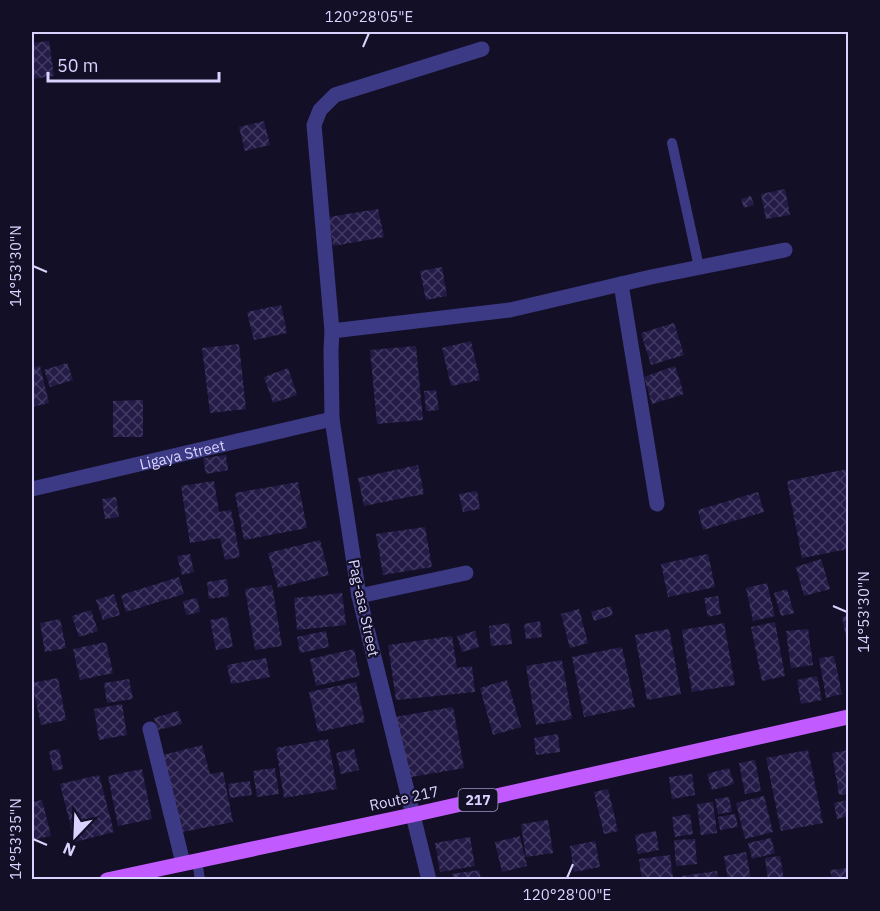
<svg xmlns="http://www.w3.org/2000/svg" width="880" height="911" font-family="'IBM Plex Sans',sans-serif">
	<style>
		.building { fill: url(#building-cross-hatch) }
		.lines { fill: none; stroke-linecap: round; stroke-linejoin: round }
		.service { stroke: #3d3a85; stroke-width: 10 }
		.minor { stroke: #3d3a85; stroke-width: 15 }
		.primary { stroke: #c25bff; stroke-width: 15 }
		.ticks { fill: none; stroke: #d9d4ff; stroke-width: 2 }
		.labels { text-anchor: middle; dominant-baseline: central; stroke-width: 4.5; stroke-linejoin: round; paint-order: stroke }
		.shield { fill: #130f26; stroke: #9e99be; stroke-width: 1.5 }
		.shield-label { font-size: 14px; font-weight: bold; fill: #d9d4ff }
		.street-label { font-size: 15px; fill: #d9d4ff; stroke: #130f26 }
		.neatline { fill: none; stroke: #d9d4ff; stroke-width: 2 }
		.ticks-label { font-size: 15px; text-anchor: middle; fill: #d9d4ff }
	</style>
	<defs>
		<pattern id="building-cross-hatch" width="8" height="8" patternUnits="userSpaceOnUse" patternTransform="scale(1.5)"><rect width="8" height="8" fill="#241b47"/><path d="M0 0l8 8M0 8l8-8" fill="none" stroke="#433b63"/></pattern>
	</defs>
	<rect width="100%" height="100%" fill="#130f26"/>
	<path class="building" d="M49 41 54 76 32 79V43Z
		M264 121 270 145 245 151 239 127Z
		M785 189 790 215 766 219 761 194Z
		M751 196 754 205 744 208 741 199Z
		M378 209 384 237 333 246 329 217Z
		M442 267 447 296 426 300 420 271Z
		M281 305 287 333 254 340 247 312Z
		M674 323 684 355 651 365 641 333Z
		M471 341 480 380 451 386 442 348Z
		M239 344 246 409 210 413 202 348Z
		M416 346 423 420 377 424 370 350Z
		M67 363 73 380 50 387 44 370Z
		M40 366 49 403 32 407V368Z
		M675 366 684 394 652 404 644 377Z
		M288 368 297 395 273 403 264 377Z
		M436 390 439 410 426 411 424 391Z
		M143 400V437H113V401Z
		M226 455 228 470 206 474 203 458Z
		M418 465 424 494 364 506 358 478Z
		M848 469V549L802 558 787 481Z
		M214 481 219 512 231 510 240 557 225 560 220 538 190 543 181 486Z
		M298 482 307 528 244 540 235 493Z
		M477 491 480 509 463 512 459 494Z
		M758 492 764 512 703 530 698 510Z
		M116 497 119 517 105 519 102 499Z
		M425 527 432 567 383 575 376 534Z
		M320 540 329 575 278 588 268 553Z
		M190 554 194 572 182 575 177 556Z
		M708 554 715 587 668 597 661 564Z
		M821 559 830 589 804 596 796 567Z
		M179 577 184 594 126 612 121 595Z
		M227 579 229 596 209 599 207 582Z
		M767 583 775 616 753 621 746 588Z
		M272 585 282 646 255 650 245 589Z
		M787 589 794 613 781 616 774 593Z
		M342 593 346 625 297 630 294 598Z
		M114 594 120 615 103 620 96 600Z
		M718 596 721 614 708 617 704 598Z
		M197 598 200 612 186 615 183 601Z
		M611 606 613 615 594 621 591 612Z
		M579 609 588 643 570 648 561 614Z
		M91 610 98 631 79 637 72 616Z
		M848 616V642H847L842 617Z
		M227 617 233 647 216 650 210 620Z
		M60 619 66 648 45 652 40 623Z
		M540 621 542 637 526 639 524 624Z
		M775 622 785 676 762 681 751 627Z
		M509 623 512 644 491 646 489 626Z
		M724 623 735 685 692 692 682 630Z
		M669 629 681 694 647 700 635 635Z
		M808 629 813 665 791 668 786 631Z
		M326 631 329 647 300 653 297 637Z
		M475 631 479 647 462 652 457 636Z
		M452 636 457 668 472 666 475 692 396 700 388 645Z
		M106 642 113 673 80 680 73 649Z
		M622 647 635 707 584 717 572 657Z
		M354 649 360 676 316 686 310 659Z
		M834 656 842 694 826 698 819 658Z
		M266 658 270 677 231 684 227 665Z
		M562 660 572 719 536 725 526 666Z
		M817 676 822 700 801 704 797 680Z
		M58 678 66 720 41 725 32 683Z
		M129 679 133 699 107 703 104 683Z
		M507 680 521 727 493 735 480 688Z
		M356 682 365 722 318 732 309 692Z
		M122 704 127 735 99 740 94 709Z
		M453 707 464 768 406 778 395 717Z
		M178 711 182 724 158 730 154 718Z
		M558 734 560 752 536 755 534 738Z
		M328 739 337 789 284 798 276 748Z
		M202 745 210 774 223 772 233 822 182 832 163 755Z
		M59 749 63 769 53 771 49 751Z
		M354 749 359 770 341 774 336 753Z
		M808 750 823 823 781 831 766 758Z
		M848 750V794L839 795 832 753Z
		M755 760 761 791 745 794 739 763Z
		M275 768 279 794 257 797 253 771Z
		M729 768 734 784 712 790 707 774Z
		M142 769 152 819 118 826 108 776Z
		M692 774 695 795 672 799 669 777Z
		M99 775 114 832 75 842 60 784Z
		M250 781 252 795 230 798 228 784Z
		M608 789 618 831 604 834 594 792Z
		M764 796 773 832 745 839 736 803Z
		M729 797 732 812 718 814 715 799Z
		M42 800 51 836 32 840V802Z
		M848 800V816L837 819 834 803Z
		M713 802 717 833 701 835 697 804Z
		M690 814 693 834 675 837 672 817Z
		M735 814 738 827 720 830 718 817Z
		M548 820 553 853 526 857 521 824Z
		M656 831 659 850 638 854 635 835Z
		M520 836 527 866 502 872 495 842Z
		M470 837 475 866 440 872 435 843Z
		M771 838 775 853 752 859 748 843Z
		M695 839 697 864 676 866 674 840Z
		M595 841 600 867 574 872 570 846Z
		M746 852 751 880H728L724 856Z
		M670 855 673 878 642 880 639 859Z
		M780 856 784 880H768L765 858Z
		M848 868V880H832L830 870Z
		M479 870 481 880H453L452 874Z
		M717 871 718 880H683L682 876Z"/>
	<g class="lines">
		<path class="service" d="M672 143 699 267
			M197 860 200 880"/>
		<g class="minor">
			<path d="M621 284 657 504"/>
			<path d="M332 331 510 310 651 277 785 250"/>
			<path id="s1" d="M32 489 332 419"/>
			<path d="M359 596 466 573"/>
			<path d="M150 729 183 863"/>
			<path d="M429 880 359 596 332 419 331 350 332 331 314 125 320 110 335 95 482 49"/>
		</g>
		<path class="primary" d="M107 880 412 815 848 717"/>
	</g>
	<path class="ticks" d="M363 47 369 33M33 266 47 272M833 606 847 612M33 839 47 845M567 878 573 864"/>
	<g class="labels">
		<rect class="shield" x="458.5" y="789" width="39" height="22" rx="4.5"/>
		<g class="shield-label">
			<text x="478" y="800">217</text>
		</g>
		<g class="street-label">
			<text stroke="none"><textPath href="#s1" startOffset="154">Ligaya Street</textPath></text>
			<text transform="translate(364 608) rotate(78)">Pag-asa Street</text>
			<text transform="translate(404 798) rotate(-12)">Route 217</text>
		</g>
	</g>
	<rect width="880" height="911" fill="none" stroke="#130f26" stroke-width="66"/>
	<g transform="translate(75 836) rotate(203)" stroke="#130f26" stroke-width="4.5" paint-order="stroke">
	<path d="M0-4.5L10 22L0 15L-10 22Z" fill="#d9d4ff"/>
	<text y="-9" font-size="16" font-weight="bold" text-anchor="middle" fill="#d9d4ff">N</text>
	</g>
	<path d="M48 72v9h171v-9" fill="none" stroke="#d9d4ff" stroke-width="3"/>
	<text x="57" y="72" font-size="18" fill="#d9d4ff" stroke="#130f26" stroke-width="4.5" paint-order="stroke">50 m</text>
	<rect x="33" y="33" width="814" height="845" class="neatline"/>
	<g class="ticks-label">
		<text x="369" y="22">120°28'05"E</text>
		<text transform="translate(16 266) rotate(-90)" y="5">14°53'30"N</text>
		<text transform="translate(864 612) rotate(-90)" y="5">14°53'30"N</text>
		<text transform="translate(16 839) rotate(-90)" y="5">14°53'35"N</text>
		<text x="567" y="900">120°28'00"E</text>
	</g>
</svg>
